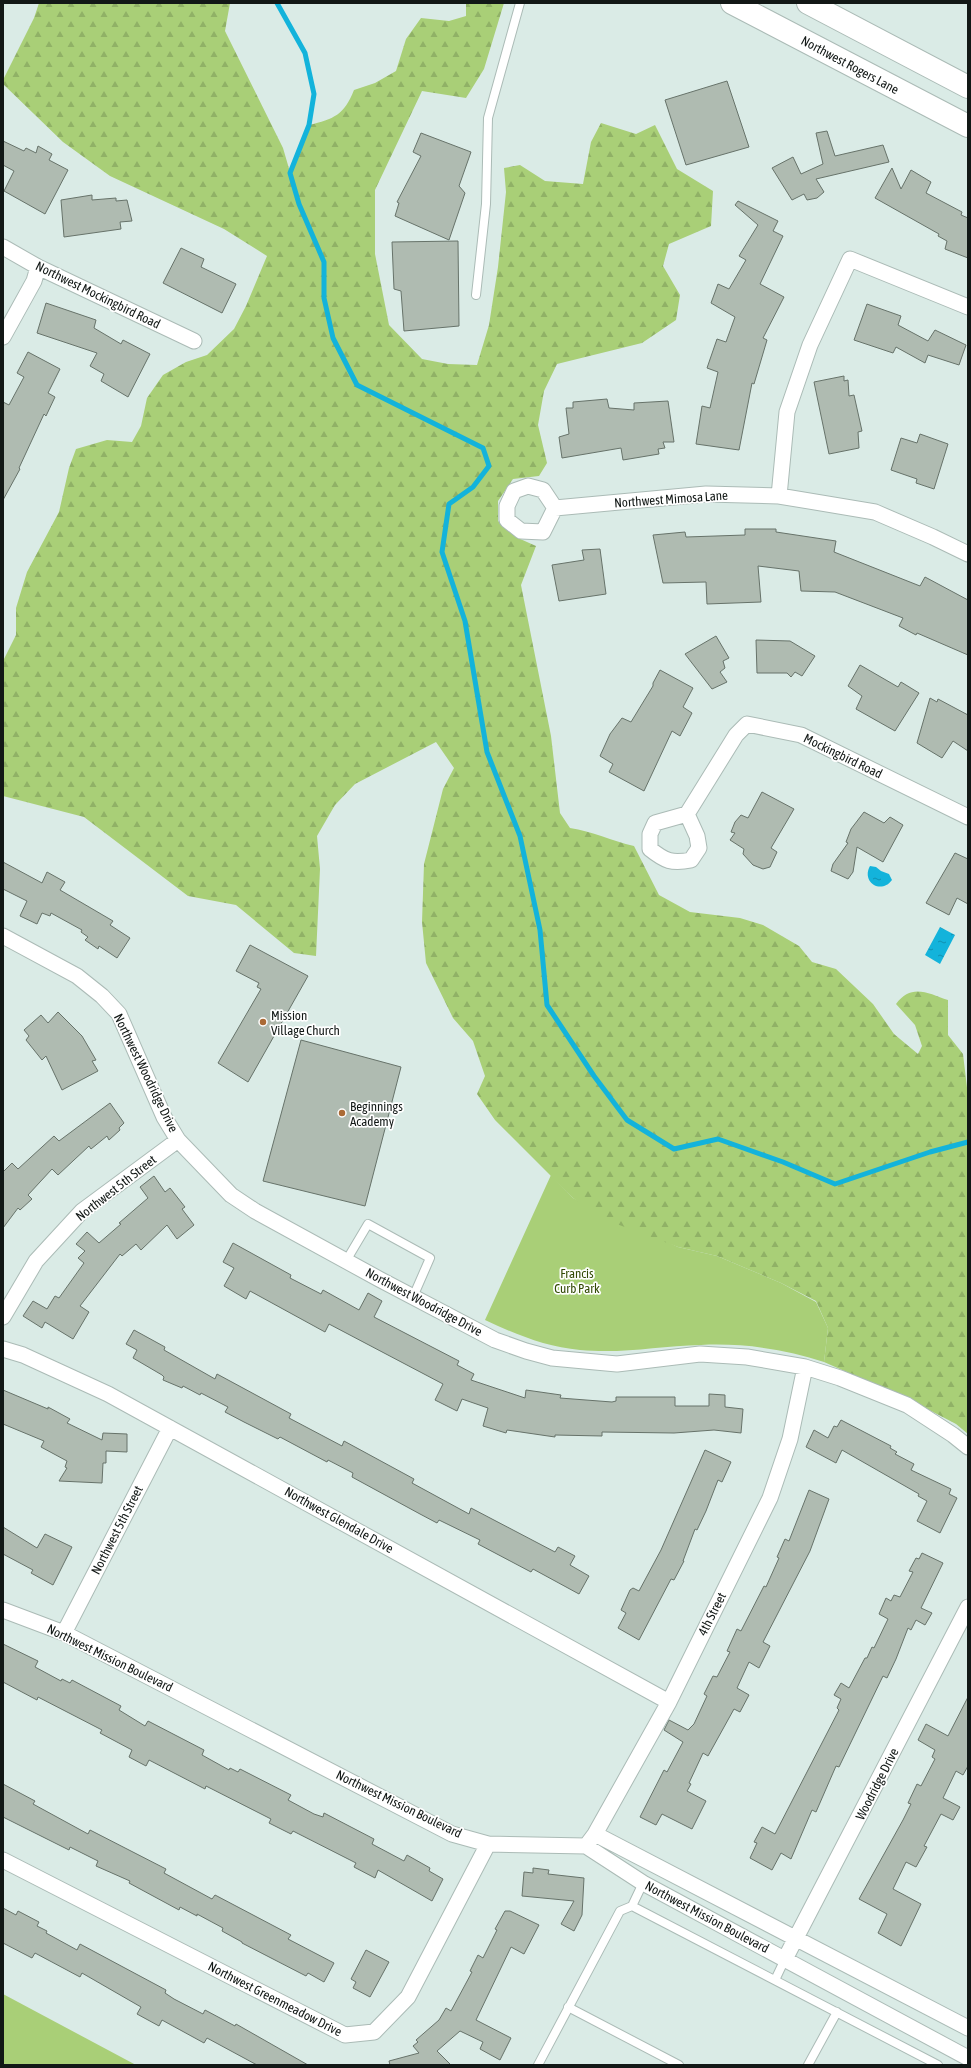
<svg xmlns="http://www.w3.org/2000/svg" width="971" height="2068" font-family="'Asap Condensed',sans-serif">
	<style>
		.green { fill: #a9cf77 }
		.forest { fill: url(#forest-firs) }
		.water { fill: url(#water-ripples) }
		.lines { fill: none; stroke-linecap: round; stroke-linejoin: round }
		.stream { stroke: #13b3db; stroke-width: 5 }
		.building { fill: #afbbb1; stroke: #67736a }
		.service-casing { stroke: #abbbb6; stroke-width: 10 }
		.minor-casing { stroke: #abbbb6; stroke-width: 17 }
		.trunk-casing { stroke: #abbbb6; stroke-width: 24 }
		.service { stroke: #fff; stroke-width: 8 }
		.minor { stroke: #fff; stroke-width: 15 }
		.trunk { stroke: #fff; stroke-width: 22 }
		.poi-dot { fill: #ab6a35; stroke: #fff; stroke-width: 1.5 }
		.labels { text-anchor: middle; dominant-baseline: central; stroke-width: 3.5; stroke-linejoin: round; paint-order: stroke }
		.street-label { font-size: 13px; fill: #121816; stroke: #fff }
		.poi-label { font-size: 13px; fill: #121816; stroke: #fff; text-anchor: start }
		.park-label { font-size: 13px; fill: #334b06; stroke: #fff }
	</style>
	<defs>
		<pattern id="forest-firs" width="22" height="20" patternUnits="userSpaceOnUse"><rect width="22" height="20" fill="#a9cf77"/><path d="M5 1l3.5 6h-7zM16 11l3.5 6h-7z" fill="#90b166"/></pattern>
		<pattern id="water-ripples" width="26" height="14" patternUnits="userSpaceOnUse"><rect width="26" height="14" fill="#13b3db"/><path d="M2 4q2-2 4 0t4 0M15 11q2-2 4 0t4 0" fill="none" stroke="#1091b1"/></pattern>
	</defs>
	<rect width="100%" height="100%" fill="#daebe6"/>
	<path class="green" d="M551 1175 573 1198 678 1247 717 1256 781 1283 816 1302 828 1328 824 1362C786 1349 742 1343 701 1345 659 1346 623 1354 580 1350 546 1347 515 1334 485 1320Z
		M3 1994 136 2065H3Z"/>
	<path class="forest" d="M39 3H230L225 31 283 148 290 172 309 125C334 119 344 115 354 90L375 83 396 71 406 39 421 18 449 21 466 16V3H504L484 69 466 98 422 91 375 190V254L389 325 422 359 448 364 477 365 489 325 498 267 506 192 504 168 520 165 545 181 583 184 591 142 601 123 636 134 655 125 677 169 713 191 711 226 669 244 663 266 680 295 676 320 642 343 557 364 544 391 538 425 547 463 539 476 513 479 498 501V521L518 538 536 546 521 585 551 736 560 813 570 828C592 831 612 841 634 846L659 895 690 912 740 918 763 925 799 946 812 962 836 969 873 1004 894 1034 918 1054 922 1046 915 1025 896 1004C911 983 928 993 948 1000V1035L963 1054 968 1096V1434L956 1424 912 1401 824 1362 828 1328 816 1301 781 1283 717 1256 678 1247 606 1220 573 1198 495 1120 477 1094 485 1076 473 1041 453 1018 426 963 422 922 424 864 443 789 454 768 436 742 355 784 335 805 317 836 320 869 316 956 294 953 236 905 188 896 84 817 3 796V661L16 635V608L27 572 59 512 69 468 76 449 107 440 132 442 141 426 147 398 163 375 186 362 207 355 234 329 246 306 267 256 224 229 110 176 63 142 3 84V80L34 18Z"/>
	<path class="water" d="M870 866 876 867 881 871 889 874 892 880C881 895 861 882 870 866Z
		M940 927 955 935 940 964 925 955Z"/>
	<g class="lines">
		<path class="stream" d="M277 3 305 53 314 94 309 125 290 173 299 204 324 262V298L333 338 357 385 483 448 489 466 473 487 449 504 442 552 465 621 487 752 520 836 540 930 547 1005 594 1076 627 1120 674 1149 718 1139 783 1162 835 1184 930 1152 968 1142"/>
	</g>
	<path class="building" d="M727 81 749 147 686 165 665 100Z
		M827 131 835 156 883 145 889 162 816 179 824 192 817 198 807 200 804 194 792 200 772 168 793 157 801 174 823 164 816 133Z
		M421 133 471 152 459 186 465 193 449 240 395 216 399 203 397 202 421 156 413 152Z
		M3 141 24 151 26 148 36 153 38 146 52 154 49 160 68 170 45 214 4 191 14 171 3 165Z
		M892 168 901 189 911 170 931 182 926 193 962 212 961 215 968 218V258L945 249 947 241 938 236 939 234 875 198Z
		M92 195V200L116 198V201L127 200 132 221 120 222 121 229 64 237 61 200Z
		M738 201 778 221 773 231 783 236 760 284 784 297 763 338 767 340 754 384 752 383 739 450 696 444 702 406 710 408 718 372 707 368 717 339 726 342 735 317 711 303 718 284 729 289 746 260 739 256 758 225 735 205Z
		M458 241 459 326 404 331 401 291 394 289 392 242Z
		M181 248 204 259 201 267 236 284 222 313 163 283Z
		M46 303 96 320 94 328 121 344 123 340 150 354 128 397 101 381 104 374 90 366 97 353 37 333Z
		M867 304 901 316 898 325 928 341 935 330 966 345 959 365 928 355 925 363 896 347 893 353 854 340Z
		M28 352 60 369 48 393 55 397 46 416 44 414 19 468 20 469 3 500V402L9 405 24 377 17 373Z
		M844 376V381L848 380 849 396 854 395 862 431 858 432 859 448 829 454 814 382Z
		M607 399 609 408 634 410V403L668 401 674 442H663L665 448 658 449 659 454 623 460 621 448 562 458 559 437 569 434 566 408H573V402Z
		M920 434 948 444 934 489 916 483 917 479 891 470 901 438 917 443Z
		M745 529H776V532L836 541 834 552 920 586 925 577 968 600V655L917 633 916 635 899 626 903 618 835 592 801 591 799 571 758 566 761 602 707 604 706 582 663 583 653 535 685 532 686 537 745 535Z
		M600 549 606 594 559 601 552 565 584 560 582 550Z
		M716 636 729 658 723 661 725 668 720 672 727 682 712 689 685 654Z
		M756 640 790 641 815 656 802 676 795 672 791 677 787 673H757Z
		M860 665 898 687 901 682 919 693 895 731 856 709 862 696 848 686Z
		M660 670 693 688 683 707 692 713 680 736 672 731 644 791 609 772 613 764 600 756 610 734 622 718 631 722 653 686V683Z
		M930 698 937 702 938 699 968 715V751L953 741 942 758 917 743Z
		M762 792 794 809 771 848 777 852 770 867 763 869 753 865 743 854 744 849 730 840 735 833 731 832 735 822 741 815 748 818Z
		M864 812 884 823 890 817 903 825 883 862 857 847 853 872 848 879 831 871 833 864 848 843 846 842 851 829Z
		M955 853 968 859V904L957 898 949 915 926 903Z
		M3 862 42 883 47 872 65 882 60 890 113 921 110 925 130 938 117 958 99 946 98 949 85 940 88 937 81 932 82 930 51 913 50 916 42 913 37 924 20 916 27 901 3 889Z
		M250 945 308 976 248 1082 218 1063 261 989 257 987 259 983 236 971Z
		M58 1012 82 1036 96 1060 92 1061 98 1071 62 1090 46 1056 42 1060 26 1040 29 1036 24 1030 41 1015 48 1023Z
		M301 1040 401 1067 365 1206 263 1181Z
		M110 1103 124 1123 119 1128 120 1130 109 1140 107 1136 91 1149 89 1146 58 1175 52 1169 28 1195 32 1199 20 1210 18 1208 3 1228V1172L12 1163 18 1169 54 1136 59 1141Z
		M154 1176 165 1192 170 1188 185 1207 182 1209 194 1225 177 1239 167 1225 141 1250 136 1244 122 1256 120 1254 80 1306 89 1312 73 1339 45 1322 42 1328 23 1316 33 1301 47 1309 55 1296 59 1298 84 1263 78 1258 85 1251 76 1244 87 1232 99 1243 121 1224 119 1223 148 1198 140 1187Z
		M233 1243 291 1275 290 1278 321 1294 323 1290 359 1310 368 1293 382 1301 374 1317 459 1361 457 1365 474 1374 471 1380 525 1398 526 1390 561 1395 560 1398 612 1402 616 1401V1397H675V1406H709V1394L725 1395V1407L743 1409 741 1433 714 1430 674 1433 602 1432V1436L555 1435V1437L507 1430 506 1433 483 1426 488 1408 462 1399 457 1411 435 1400 443 1384 329 1324 325 1332 250 1291 246 1299 224 1286 234 1268 223 1262Z
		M134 1330 165 1347 164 1350 215 1379 217 1374 291 1414 289 1418 342 1446 344 1441 414 1479 412 1483 469 1514 471 1508 555 1552 558 1547 575 1556 570 1565 589 1576 579 1594 533 1569 531 1572 478 1544 480 1540 439 1520 437 1523 420 1514 352 1477 353 1473 328 1460 327 1462 280 1437 278 1439 244 1422 225 1412 228 1407 201 1393 200 1395 183 1386 182 1388 163 1380 164 1377 162 1375 133 1358 137 1350 126 1344Z
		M3 1390 48 1409V1407L70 1419 67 1423 102 1440 103 1433 127 1434V1452L106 1451V1463H103L102 1483 59 1481 67 1468 65 1467 67 1461 41 1447 44 1441 3 1424Z
		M841 1420 891 1446 890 1448 897 1452 895 1454 914 1464 911 1470 951 1489 949 1494 957 1498 940 1533 917 1521 927 1501 918 1496 919 1494 842 1450 836 1463 806 1447 814 1430 828 1438 834 1426 837 1427Z
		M705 1450 731 1462 722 1482 718 1480 706 1511 697 1530 695 1529 683 1561H684L674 1580 671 1579 639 1640 618 1628 626 1613 621 1610 630 1590 633 1588 639 1591 661 1550Z
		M809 1490 829 1499 810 1551 763 1642 770 1646 759 1668 749 1662 737 1688 749 1695 740 1712 734 1709 708 1756 703 1753 689 1783 691 1784 687 1791 706 1801 692 1829 662 1814 656 1825 640 1817 664 1770 667 1772 683 1742 664 1730 669 1720 688 1730 694 1724 707 1696 704 1694 713 1676 717 1677 730 1652 727 1651 737 1629 741 1631 764 1586 766 1587 779 1558 777 1557 785 1539 789 1541Z
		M3 1527 37 1548 45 1534 72 1547 53 1585 31 1573 33 1570 3 1554Z
		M922 1553 943 1563 921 1608 932 1613 925 1625 916 1620 911 1630 908 1628 896 1659 887 1678 883 1676 839 1767 836 1766 816 1812 812 1810 791 1859 781 1853 772 1870 750 1858 757 1843 754 1842 762 1827 775 1834 839 1710 837 1708 841 1699 834 1695 841 1683 849 1688 865 1658H867L872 1647 874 1648 888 1619 879 1614 886 1598 891 1601 894 1595 900 1597 913 1572 909 1571 916 1558 919 1559Z
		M3 1644 38 1661 35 1667 61 1681 62 1679 70 1683 72 1680 121 1706 119 1710 145 1726 148 1721 204 1750 202 1755 229 1770 230 1768 238 1772 240 1769 291 1795 288 1800 314 1814 323 1817 324 1813 374 1839 372 1844 404 1861 407 1855 430 1868 429 1871 443 1879 432 1901 378 1870 375 1878 354 1867 356 1863 293 1831 291 1834 269 1823 271 1819 206 1786 205 1789 149 1760 146 1766 129 1757 132 1750 100 1733 102 1730 38 1697 37 1700 3 1682Z
		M968 1697V1766L963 1775 956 1771 943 1798 960 1807 953 1820 941 1814 924 1846 927 1847 916 1867 906 1862 893 1889 921 1904 901 1946 878 1933 887 1914 859 1899 903 1820 911 1804 908 1803 917 1784 921 1786 935 1759 932 1757 935 1750 918 1740 926 1724 948 1736Z
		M3 1784 35 1801 33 1804 88 1834 90 1830 166 1869 164 1873 212 1899 215 1895 291 1935 288 1939 334 1963 324 1982 308 1973 306 1976 273 1959 242 1943V1942L222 1931 223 1928 197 1914V1916L180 1907 179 1910 129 1883 130 1881 96 1866 98 1861 70 1847 69 1850 3 1817Z
		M533 1868 549 1870 548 1874 584 1878 582 1915 574 1931 561 1924 574 1901 522 1896 524 1872 533 1873Z
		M3 1908 16 1915 18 1911 39 1922 37 1926 47 1931 46 1933 77 1950 80 1944 166 1990 165 1993 174 1999 203 2014 205 2010 235 2026 236 2024 308 2065H257L207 2038 204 2043 162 2020 159 2026 137 2014 141 2007 82 1973 80 1977 35 1953 32 1958 3 1943Z
		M505 1911H510L539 1925 524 1954 511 1947 476 2020 511 2038 500 2060 480 2049 483 2042 460 2031 437 2051 451 2065H390L389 2061 419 2053 413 2046 418 2042 416 2040 439 2020 446 2008 451 2011 472 1972 470 1971 478 1955 483 1958 497 1930 495 1929Z
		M366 1950 389 1962 370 1997 353 1988 356 1982 351 1979Z"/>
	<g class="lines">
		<defs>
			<path id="service" d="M476 295 486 204 488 118 520 3
				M346 1261 368 1224 430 1258 413 1297
				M632 1906 938 2065
				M775 1980 785 1959
				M568 2007 679 2065
				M538 2065 620 1911 632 1906 643 1883
				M808 2065 837 2012"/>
			<path id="minor" d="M3 247 38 267 194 341
				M3 337 34 281 38 267
				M528 486 543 490 555 508 543 532 521 531 507 520V506L514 491Z
				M779 496 787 412 810 345 850 259 968 307
				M555 508 706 494 779 496 875 512 933 537 968 554
				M687 814 736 735 747 724 801 735 968 817
				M687 814 697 836 699 848 691 860C672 864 665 861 650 849V834L655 823Z
				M3 936 77 976 102 996 119 1014 164 1117 178 1140 231 1195 255 1211 379 1279 495 1340 526 1351 552 1358 617 1364 700 1354 747 1357 805 1367 840 1378 907 1405 953 1435 968 1447
				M3 1317 36 1261 82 1211 178 1140
				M3 1349 23 1355 108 1394 669 1702
				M3 1610 64 1633 452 1834 488 1844 586 1846 643 1883 968 2058
				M64 1633 170 1428
				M595 1834 968 2028
				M586 1846 595 1834 669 1702 770 1498 790 1439 805 1367
				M3 1860 345 2035 374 2032 408 1997 488 1844
				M785 1959 968 1607"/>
			<path id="trunk" d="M732 3 968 126
				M808 3 968 87"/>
		</defs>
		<use href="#service" class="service-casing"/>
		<use href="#minor" class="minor-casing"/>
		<use href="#trunk" class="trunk-casing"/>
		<use href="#service" class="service"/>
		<use href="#minor" class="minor"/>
		<use href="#trunk" class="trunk"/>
	</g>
	<g class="poi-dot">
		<circle cx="263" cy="1022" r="4"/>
		<circle cx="342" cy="1113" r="4"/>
	</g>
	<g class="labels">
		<g class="street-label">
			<text transform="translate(850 65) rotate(28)">Northwest Rogers Lane</text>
			<text transform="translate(98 295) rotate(26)">Northwest Mockingbird Road</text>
			<text transform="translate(671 499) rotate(-4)">Northwest Mimosa Lane</text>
			<text transform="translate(843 756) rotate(26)">Mockingbird Road</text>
			<text transform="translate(146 1073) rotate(64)">Northwest Woodridge Drive</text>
			<text transform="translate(116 1188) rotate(-38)">Northwest 5th Street</text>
			<text transform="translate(424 1302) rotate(28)">Northwest Woodridge Drive</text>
			<text transform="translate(339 1520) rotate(29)">Northwest Glendale Drive</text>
			<text transform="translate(117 1530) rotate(-63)">Northwest 5th Street</text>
			<text transform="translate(712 1614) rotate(-63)">4th Street</text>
			<text transform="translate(110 1658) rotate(26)">Northwest Mission Boulevard</text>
			<text transform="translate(877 1784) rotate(-63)">Woodridge Drive</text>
			<text transform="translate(399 1804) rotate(26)">Northwest Mission Boulevard</text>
			<text transform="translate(707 1917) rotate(28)">Northwest Mission Boulevard</text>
			<text transform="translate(275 1999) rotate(27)">Northwest Greenmeadow Drive</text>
		</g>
		<g class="poi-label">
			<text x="271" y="1015">Mission<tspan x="271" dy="15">Village Church</tspan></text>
			<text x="350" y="1106">Beginnings<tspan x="350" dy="15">Academy</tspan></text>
		</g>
		<g class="park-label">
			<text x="577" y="1273">Francis<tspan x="577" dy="15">Curb Park</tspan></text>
		</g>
	</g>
	<rect width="971" height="2068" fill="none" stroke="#121816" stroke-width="8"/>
</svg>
